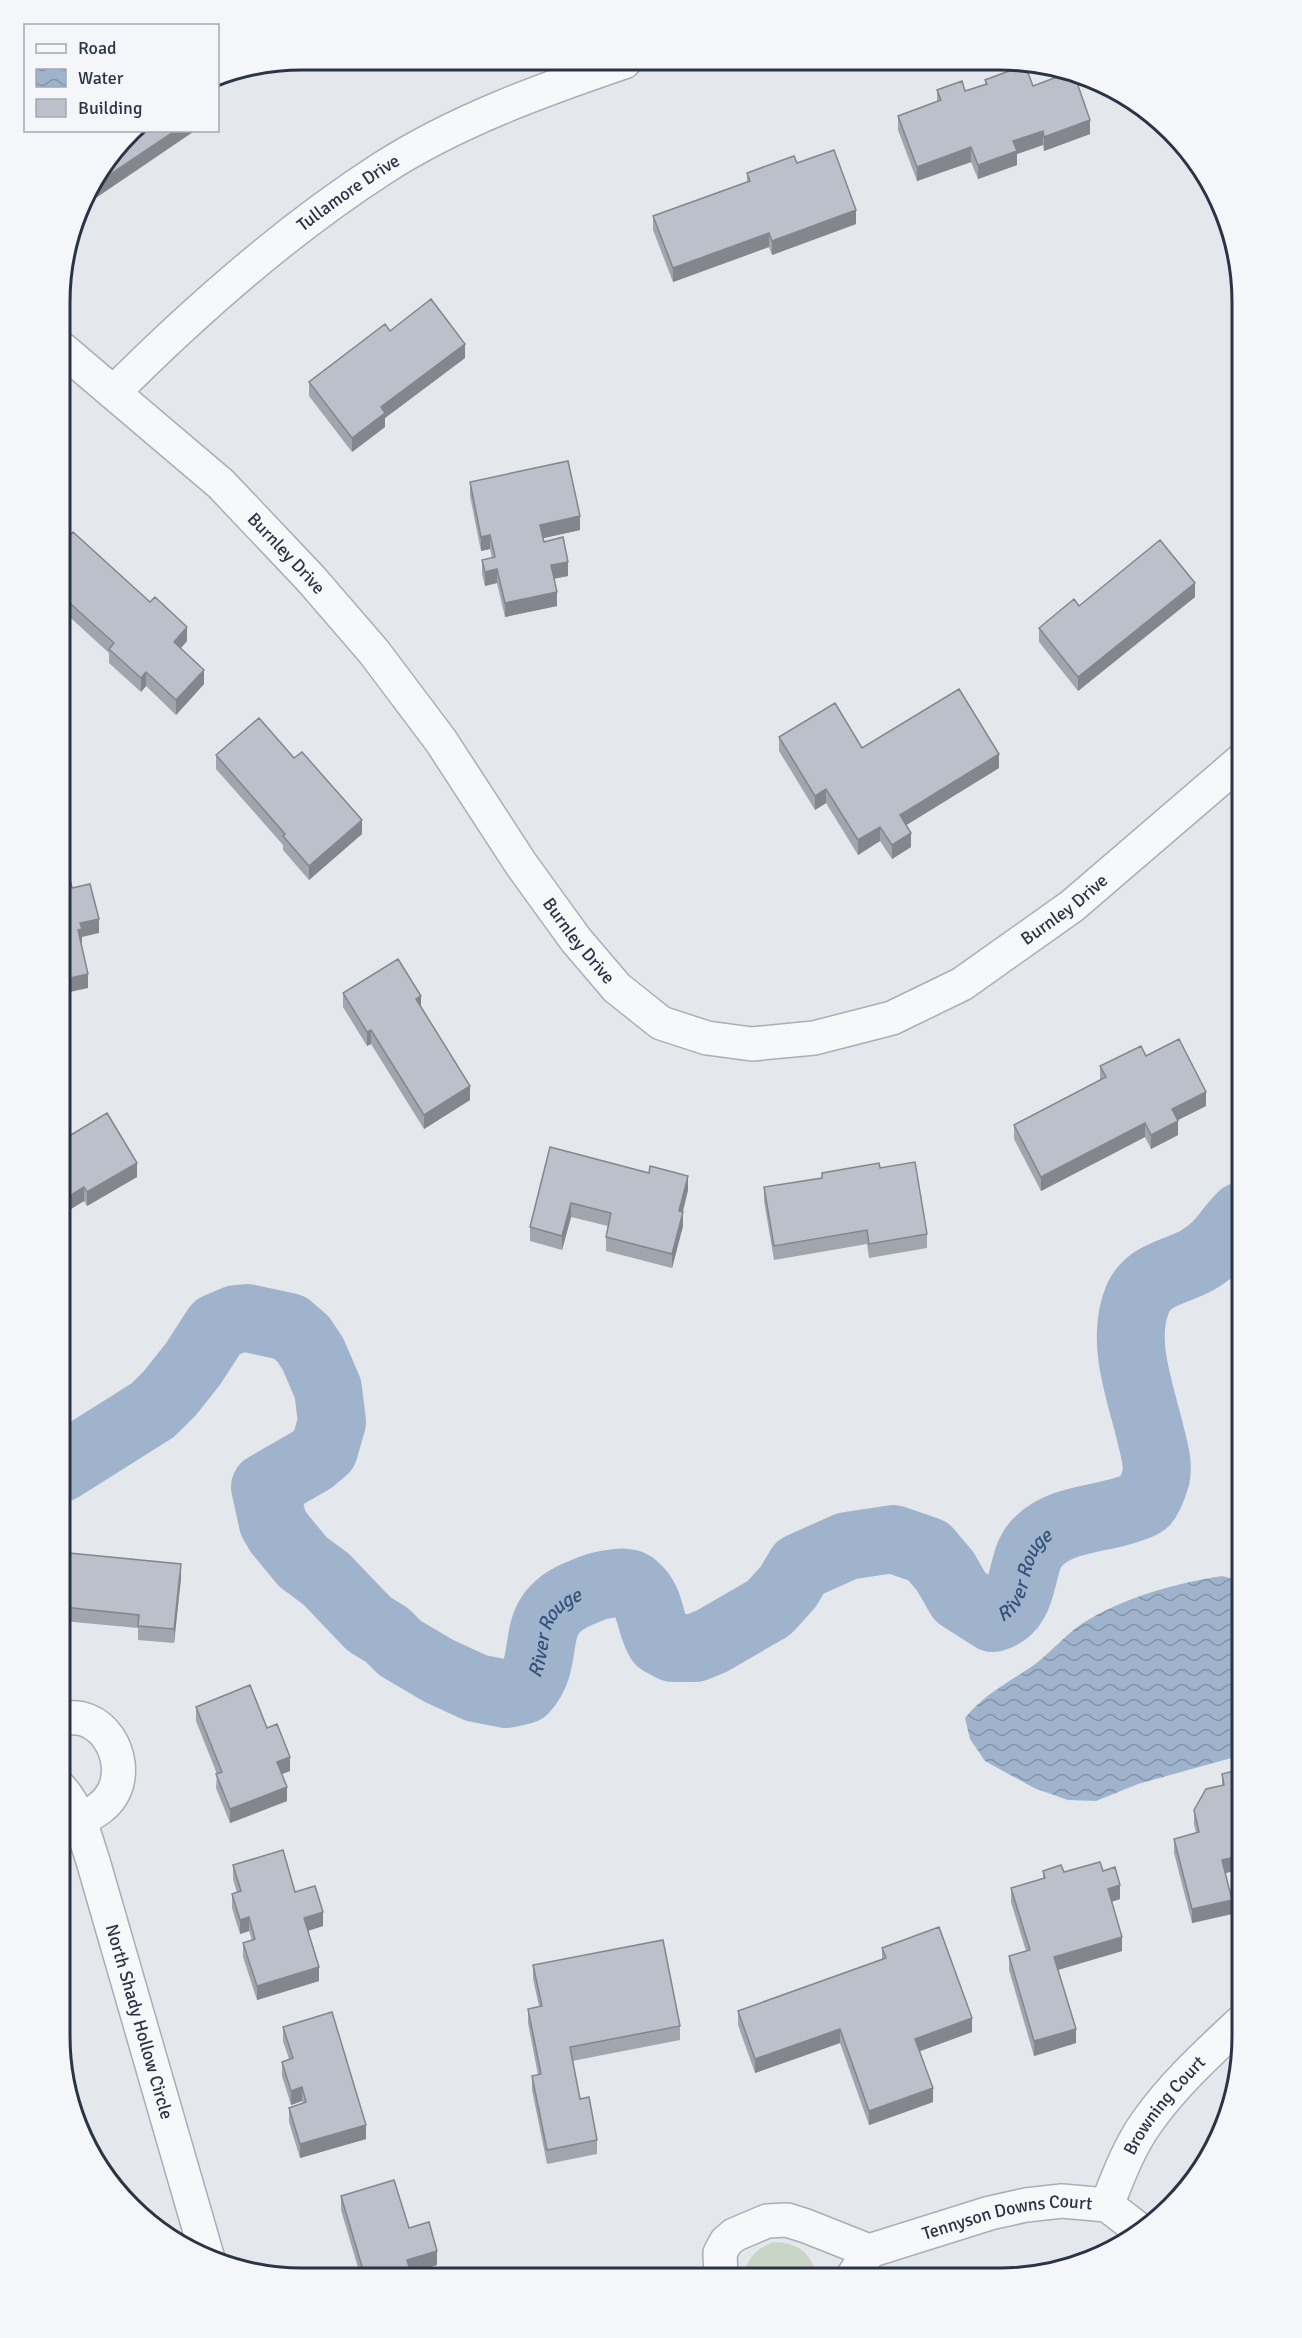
<svg xmlns="http://www.w3.org/2000/svg" width="1302" height="2338" font-family="Signika,sans-serif">
	<style>
		.green { fill: #c9d6c5 }
		.water { fill: url(#water-waves) }
		.lines { fill: none; stroke-linecap: round; stroke-linejoin: round }
		.river { stroke: #9fb4cc; stroke-width: 68 }
		.minor-casing { stroke: #a9aeb7; stroke-width: 36 }
		.minor { stroke: #f7f8fa; stroke-width: 33 }
		.wall { fill: #a1a5ae }
		.shaded-wall { fill: #83868d }
		.building { fill: #bbc0ca; stroke: #83868d; stroke-width: 1.5 }
		.labels { text-anchor: middle; dominant-baseline: central; stroke-width: 6; stroke-linejoin: round; paint-order: stroke }
		.street-label { font-size: 18px; fill: #2b3445; stroke: #f4f6f9 }
		.water-label { font-size: 20px; font-style: italic; fill: #34527a; stroke: #f4f6f9 }
		.rim { fill: none; stroke: #2b3445; stroke-width: 3 }
	</style>
	<defs>
		<pattern id="water-waves" width="16" height="10" patternUnits="userSpaceOnUse" patternTransform="scale(1.5)"><rect width="16" height="10" fill="#9fb4cc"/><path d="M0 5q4-4 8 0t8 0" fill="none" stroke="#8293a7"/></pattern>
	</defs>
	<rect width="100%" height="100%" fill="#e4e7ec"/>
	<path class="green" d="M773 2242C796 2242 814 2253 815 2277H745C745 2258 757 2249 773 2242Z"/>
	<path class="water" d="M1222 1576 1242 1581V1755L1138 1784 1096 1801 1068 1800 1034 1788 985 1761 970 1739 965 1718C984 1694 1009 1682 1034 1665 1051 1652 1065 1635 1083 1623 1125 1597 1173 1584 1222 1576Z"/>
	<g class="lines">
		<path class="river" id="s1" d="M61 1468 153 1410 170 1393 193 1364 217 1327 236 1319 247 1318 289 1327 303 1339 313 1354 328 1389 332 1422 324 1450 312 1460 265 1487 273 1523 279 1533 303 1562 326 1579 369 1624 387 1635 400 1648 439 1671 476 1688 507 1694 524 1690C554 1657 524 1617 578 1594 586 1591 595 1586 604 1585 613 1583 628 1580 635 1587 652 1601 649 1624 660 1641L673 1648H695L712 1641 769 1608 788 1587 800 1567 847 1546 893 1539 928 1551 945 1571 960 1597 993 1618C1028 1609 1018 1564 1036 1544 1059 1518 1099 1520 1129 1509 1134 1507 1141 1506 1145 1502 1150 1496 1154 1484 1156 1477 1159 1462 1153 1446 1150 1432 1140 1391 1120 1340 1138 1298 1150 1272 1180 1272 1201 1258 1222 1245 1226 1232 1242 1216"/>
		<defs>
			<g id="minor">
				<path id="s2" d="M62 349 221 484 311 579 374 652 441 741 521 864 576 940 617 988 661 1023 707 1038 752 1044 814 1038 892 1018 962 984 1072 906 1242 760"/>
				<path id="s3" d="M114 392C196 310 285 231 383 168 456 121 542 90 624 62"/>
				<path d="M60 1720C101 1707 130 1757 114 1791 107 1806 93 1813 79 1821"/>
				<path id="s4" d="M60 1788C78 1807 85 1837 93 1861L208 2259"/>
				<path id="s5" d="M1107 2205C1118 2177 1129 2147 1147 2122 1173 2085 1208 2053 1241 2022"/>
				<path id="s6" d="M721 2277 720 2253 726 2242 734 2235 767 2221 787 2220 806 2226 869 2251 990 2213 1026 2205 1062 2201 1107 2205 1141 2231"/>
				<path d="M852 2278 869 2251"/>
			</g>
		</defs>
		<use href="#minor" class="minor-casing"/>
		<use href="#minor" class="minor"/>
	</g>
	<path class="wall" d="M985 80 1033 86 1090 134 1044 151 1043 145 1017 154V165L978 179 971 162 917 181 898 130V116L937 102V90L965 91 985 84Z
		M135 130 87 204 84 199 85 195Z
		M797 163 856 224 772 255 769 247 673 282 653 230V216L747 182V173Z
		M390 331 465 358 385 418V427L352 452 309 396V382Z
		M1242 461V479L1240 477V463Z
		M470 482 580 530 543 538 544 542 568 576 554 579 557 606 505 617 497 583 485 586 482 574V560L492 558 490 549 481 551 470 496Z
		M62 544 187 641 181 648 204 684 176 715 146 686 141 692 109 663V653L62 610Z
		M1195 597 1078 691 1039 642V628L1079 606Z
		M779 737 862 748 999 768 906 825 911 847 892 859 880 841 858 855 826 803 815 810 779 751Z
		M216 755 362 834 309 880 283 850V845L216 769Z
		M1242 946V964L1240 961V947Z
		M343 993 421 1006 470 1100 424 1129 371 1044 367 1046 343 1007Z
		M1146 1056 1206 1106 1178 1120V1135L1151 1149 1145 1137 1041 1191 1014 1139V1125L1100 1080V1066Z
		M61 1141 137 1177 87 1206 84 1201 61 1215Z
		M550 1147 688 1190 683 1212V1226L672 1268 606 1251V1237L608 1226 571 1217 562 1250 530 1241V1227Z
		M880 1168 927 1234V1248L869 1258 867 1244 774 1260 764 1201V1187L822 1178V1173Z
		M181 1578 174 1643 138 1640V1628L63 1621V1607Z
		M196 1707 267 1728 290 1771 282 1774 287 1801 230 1823 216 1788 217 1774 196 1721Z
		M1242 1769V1869L1225 1873 1232 1914 1192 1923 1174 1853V1839L1196 1833 1194 1824V1810L1222 1785V1774Z
		M233 1865 295 1892 323 1926 308 1931 319 1981 257 2000 243 1957V1943L252 1940 249 1931 240 1934 232 1908V1894L237 1893 233 1879Z
		M1043 1871 1064 1872 1103 1871 1120 1899 1111 1902 1122 1951 1058 1970 1076 2043 1034 2056 1009 1970V1956L1026 1951 1011 1902V1888L1043 1878Z
		M882 1948 972 2032 920 2051 933 2102 869 2125 840 2043 755 2073 738 2025V2011L882 1959Z
		M533 1965 680 2026V2040L572 2061 580 2099 597 2140V2154L547 2164 532 2090V2076L538 2075 528 2023V2009L539 2006 533 1979Z
		M283 2027 366 2139 300 2158 289 2122V2108L303 2103 302 2101 291 2105 282 2076V2062L289 2059 283 2041Z
		M341 2196 409 2228 437 2265 411 2272 412 2276H356V2272L359 2271 341 2210Z"/>
	<path class="shaded-wall" d="M1090 120V134L1044 151V137Z
		M176 130H196L87 204V192L91 187Z
		M1043 131V145L1017 154V165L978 179V165L1013 141Z
		M971 147V162L917 181V167Z
		M856 210V224L772 255V241Z
		M769 233V247L673 282V268Z
		M465 344V358L385 418V427L352 452V438L381 407Z
		M580 516V530L540 539V525Z
		M490 535V549L481 551V537Z
		M568 562V576L551 579V565Z
		M497 569V583L485 586V572Z
		M1195 583V597L1078 691V677Z
		M557 592V606L505 617V603Z
		M187 627V641L174 656V642Z
		M204 670V684L176 715V700Z
		M146 672V686L141 692V678Z
		M999 754V768L900 829V815Z
		M826 789V803L815 810V796Z
		M362 820V834L309 880V866Z
		M880 827V841L858 855V840Z
		M911 833V847L892 859V845Z
		M99 919V933L82 937V943L78 944V930L80 923Z
		M88 974V988L61 994V980Z
		M421 996V1010L416 999Z
		M371 1030V1044L367 1046V1032Z
		M470 1086V1100L424 1129V1115Z
		M1206 1092V1106L1172 1123V1109Z
		M1178 1121V1135L1151 1149V1135Z
		M1145 1123V1137L1041 1191V1177Z
		M137 1163V1177L87 1206V1192Z
		M688 1176V1190L679 1225V1211Z
		M84 1187V1201L61 1215V1201Z
		M571 1203V1217L562 1250V1236Z
		M683 1212V1226L672 1268V1254Z
		M181 1564V1578L174 1643V1629Z
		M290 1757V1771L277 1776V1762Z
		M287 1787V1801L230 1823V1809Z
		M1242 1855V1869L1222 1874V1860Z
		M1120 1885V1899L1108 1903V1889Z
		M1232 1900V1914L1192 1923V1909Z
		M323 1912V1926L304 1932V1918Z
		M249 1917V1931L240 1934V1920Z
		M1122 1937V1951L1054 1971V1957Z
		M319 1967V1981L257 2000V1986Z
		M972 2018V2032L915 2053V2039Z
		M840 2029V2043L755 2073V2059Z
		M1076 2029V2043L1034 2056V2041Z
		M302 2087V2101L291 2105V2091Z
		M933 2088V2102L869 2125V2111Z
		M366 2125V2139L300 2158V2144Z
		M437 2251V2265L407 2274V2260Z"/>
	<path class="building" d="M1025 65 1033 86 1070 72 1074 74 1090 120 1044 137 1043 131 1013 141 1017 151 978 165 971 147 917 167 898 116 941 100 937 90 962 81 965 91 987 84 985 80Z
		M135 130H176L91 187Z
		M834 150 856 210 772 241 769 233 673 268 653 216 750 181 747 173 794 156 797 163Z
		M431 299 465 344 381 407 385 413 352 438 309 382 385 324 390 331Z
		M568 461 580 516 540 525 544 542 563 537 568 562 551 565 557 592 505 603 497 569 485 572 482 560 495 557 494 552 490 535 481 537 470 482Z
		M73 532 150 602 155 597 187 627 174 642 204 670 176 700 146 672 141 678 109 649 114 643 62 596V544Z
		M1160 540 1195 583 1078 677 1039 628 1074 599 1079 606Z
		M959 689 999 754 900 815 911 833 892 845 880 827 858 840 826 789 815 796 779 737 835 703 862 748Z
		M259 718 294 758 302 752 362 820 309 866 283 836 285 834 216 755Z
		M70 879 72 888 90 884 99 919 80 923 82 929 78 930 88 974 61 980V881Z
		M398 959 421 996 416 999 470 1086 424 1115 371 1030 367 1032 343 993Z
		M1179 1039 1206 1092 1172 1109 1178 1121 1151 1135 1145 1123 1041 1177 1014 1125 1106 1077 1100 1066 1141 1046 1146 1056Z
		M107 1113 137 1163 87 1192 84 1187 61 1201V1141Z
		M550 1147 649 1173 650 1166 688 1176 679 1211 683 1212 672 1254 606 1237 611 1213 571 1203 562 1236 530 1227Z
		M915 1162 927 1234 869 1244 867 1230 774 1246 764 1187 822 1178V1173L879 1163 880 1168Z
		M69 1553 181 1564 174 1629 138 1626 139 1615 63 1607Z
		M250 1685 267 1728 277 1724 290 1757 277 1762 287 1787 230 1809 216 1774 222 1772 196 1707Z
		M1242 1769V1855L1222 1860 1232 1900 1192 1909 1174 1839 1199 1832 1194 1810 1206 1789 1224 1785 1222 1774Z
		M283 1850 295 1892 315 1886 323 1912 304 1918 319 1967 257 1986 243 1943 255 1939 249 1917 240 1920 232 1894 241 1891 233 1865Z
		M1100 1862 1103 1871 1115 1867 1120 1885 1108 1889 1122 1937 1054 1957 1076 2029 1034 2041 1009 1956 1030 1950 1011 1888 1045 1878 1043 1871 1061 1865 1064 1872Z
		M939 1927 972 2018 915 2039 933 2088 869 2111 840 2029 755 2059 738 2011 886 1958 882 1948Z
		M663 1940 680 2026 570 2047 580 2099 589 2097 597 2140 547 2150 532 2076 541 2074 528 2009 542 2006 533 1965Z
		M332 2012 366 2125 300 2144 289 2108 306 2102 302 2087 291 2091 282 2062 293 2058 283 2027Z
		M394 2180 409 2228 429 2222 437 2251 407 2260 412 2276H357L356 2272 363 2270 341 2196Z"/>
	<g class="labels">
		<g class="street-label">
			<text stroke="none"><textPath href="#s3" startOffset="308">Tullamore Drive</textPath></text>
			<text stroke="none"><textPath href="#s2" startOffset="304">Burnley Drive</textPath></text>
			<text stroke="none"><textPath href="#s2" startOffset="1348">Burnley Drive</textPath></text>
			<text stroke="none"><textPath href="#s2" startOffset="790">Burnley Drive</textPath></text>
			<text stroke="none"><textPath href="#s4" startOffset="248">North Shady Hollow Circle</textPath></text>
			<text stroke="none"><textPath href="#s5" startOffset="116">Browning Court</textPath></text>
			<text stroke="none"><textPath href="#s6" startOffset="334">Tennyson Downs Court</textPath></text>
		</g>
		<g class="water-label">
			<text stroke="none"><textPath href="#s1" startOffset="1542">River Rouge</textPath></text>
			<text stroke="none"><textPath href="#s1" startOffset="914">River Rouge</textPath></text>
		</g>
	</g>
	<path d="M0 0H1302V2338H0ZM302 70H1000A232 232 0 0 1 1232 302V2036A232 232 0 0 1 1000 2268H302A232 232 0 0 1 70 2036V302A232 232 0 0 1 302 70Z" fill="#f4f6f9" fill-rule="evenodd"/>
	<path class="rim" d="M302 70H1000A232 232 0 0 1 1232 302V2036A232 232 0 0 1 1000 2268H302A232 232 0 0 1 70 2036V302A232 232 0 0 1 302 70Z"/>
	<rect x="24" y="24" width="195" height="108" fill="#f4f6f9" stroke="#a4a8b1" stroke-width="1.5"/>
	<rect x="36" y="44" width="30" height="9" fill="#f7f8fa" stroke="#a4a8b1" stroke-width="1.5"/>
	<text x="78" y="54" font-size="18" fill="#2b3445">Road</text>
	<rect x="36" y="69" width="30" height="18" fill="url(#water-waves)" stroke="#a4a8b1" stroke-width="1.5"/>
	<text x="78" y="84" font-size="18" fill="#2b3445">Water</text>
	<rect x="36" y="99" width="30" height="18" fill="#bbc0ca" stroke="#a4a8b1" stroke-width="1.5"/>
	<text x="78" y="114" font-size="18" fill="#2b3445">Building</text>
</svg>
